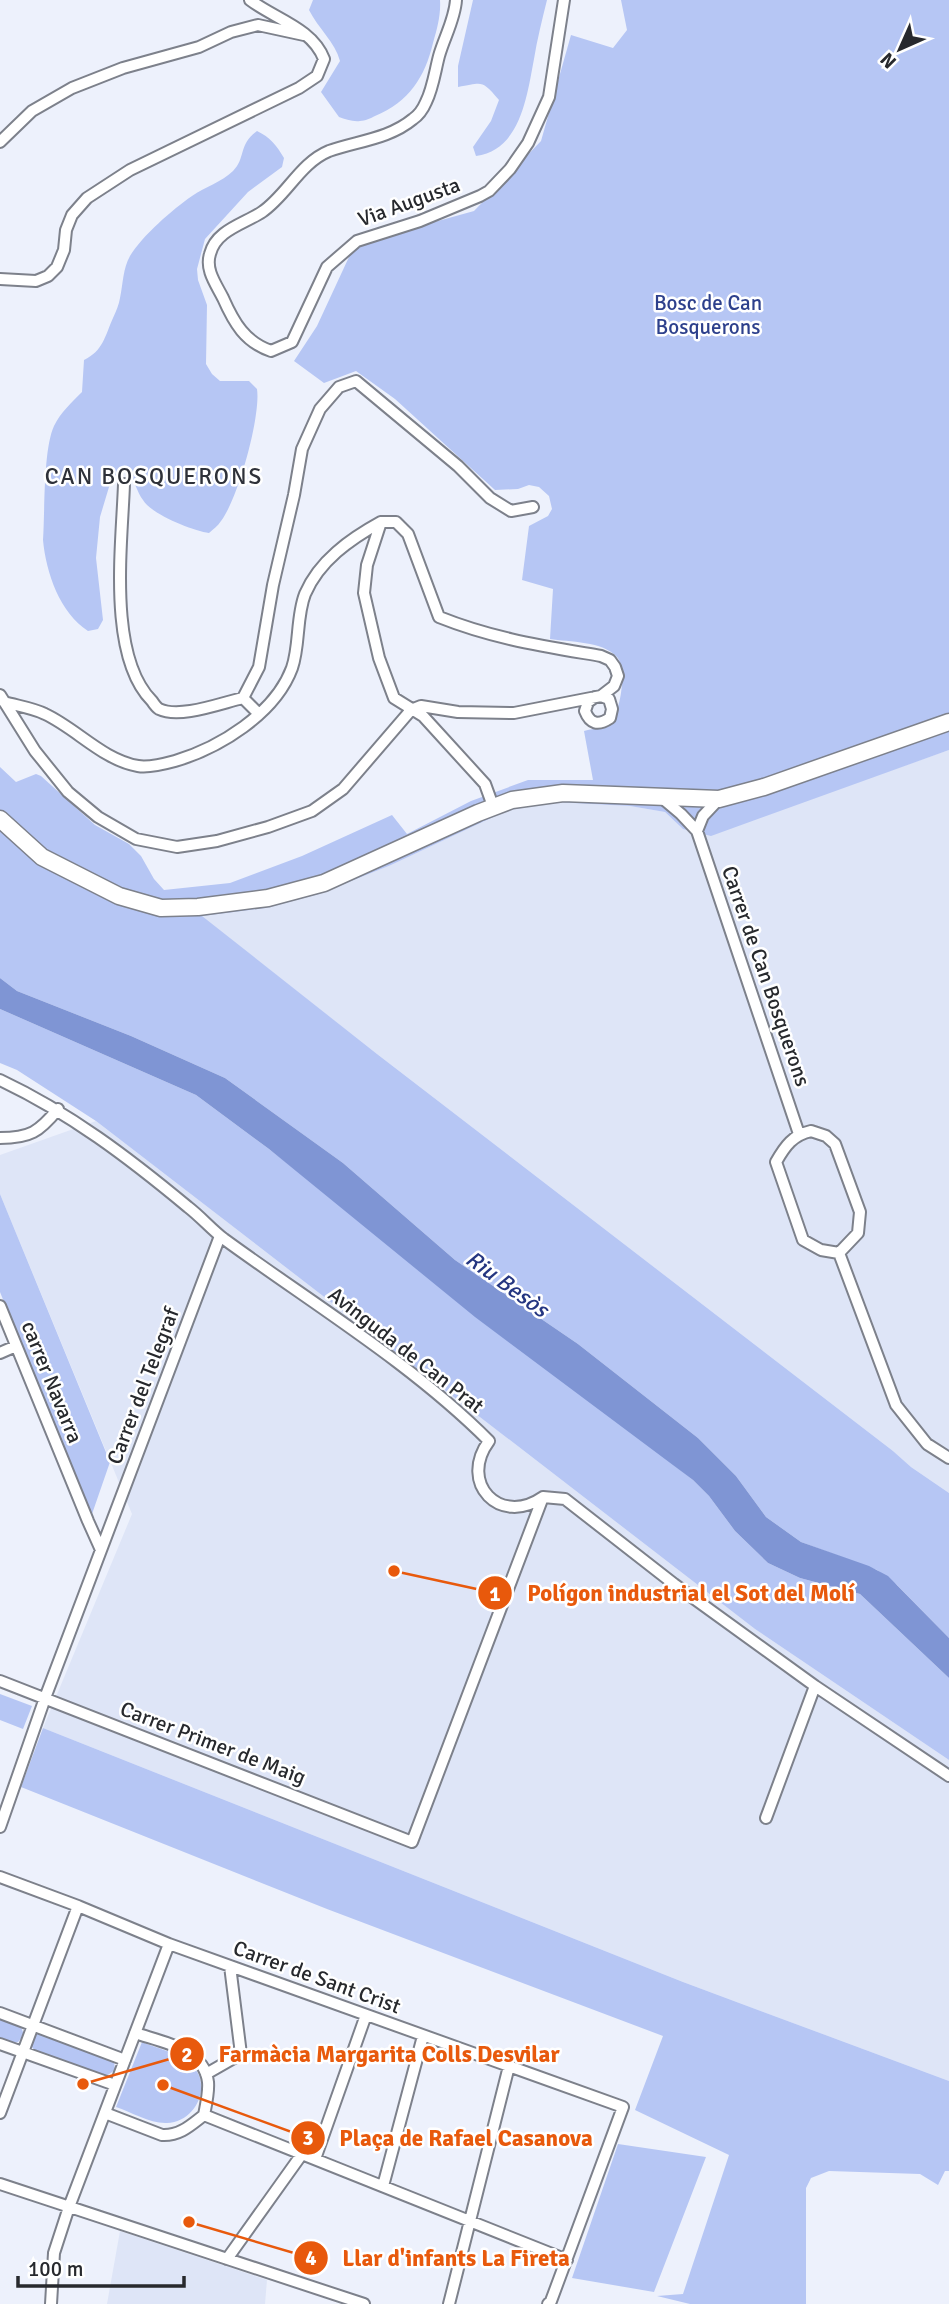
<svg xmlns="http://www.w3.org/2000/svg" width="949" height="2304" font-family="Signika,sans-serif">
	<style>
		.built { fill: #dee5f7 }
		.green { fill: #b6c6f4 }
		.water { fill: #7f95d4 }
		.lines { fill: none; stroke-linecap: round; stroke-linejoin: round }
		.street-casing { stroke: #7d818b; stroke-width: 14 }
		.secondary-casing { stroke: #7d818b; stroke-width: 19 }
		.street { stroke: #fff; stroke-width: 10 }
		.secondary { stroke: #fff; stroke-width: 16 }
		.labels { text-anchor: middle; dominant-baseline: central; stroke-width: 5; stroke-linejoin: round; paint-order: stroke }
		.street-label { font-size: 21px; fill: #27292d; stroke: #fff }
		.park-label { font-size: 21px; fill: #2d408c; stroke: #fff }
		.neighbourhood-label { font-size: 23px; letter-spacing: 2px; fill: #2e3139; stroke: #fff }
		.water-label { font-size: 23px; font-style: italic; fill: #253681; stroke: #fff }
		.leader { fill: none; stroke: #e8590c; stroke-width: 2.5 }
		.callout-dot { fill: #e8590c; stroke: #fff; stroke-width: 2.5 }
		.mark-label { font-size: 21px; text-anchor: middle; font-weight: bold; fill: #fff }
		.callout-label { font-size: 23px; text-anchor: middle; font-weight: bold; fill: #e8590c; stroke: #fff; stroke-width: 5; stroke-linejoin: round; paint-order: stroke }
	</style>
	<rect width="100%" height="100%" fill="#edf1fc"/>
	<path class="built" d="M949 750V1493L911 1467 893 1451 377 1054 201 916 266 908 319 894 391 865 506 811 553 802 630 806 665 812 683 829 858 782Z
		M96 1121 755 1629 949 1760V2081L683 1982 43 1728 132 1514 0 1194V1155Z
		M120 2231 267 2280 265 2304H107Z"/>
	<path class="green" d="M313 0H440C441 15 437 29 433 43 425 77 409 102 375 116 371 118 365 121 360 121 353 122 345 119 339 117L321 92 340 61C335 42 318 28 309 10Z
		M473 0H547C542 20 537 40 534 59 527 95 521 150 476 156L473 147 491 121 499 100C481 79 483 83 458 87V66Z
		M621 0H949V750L711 836 683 829 665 812 630 806 553 802 506 811 391 865 319 894 266 908 202 916 377 1054 893 1451 911 1467 949 1493V1638L897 1585 877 1570 801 1542 766 1517 736 1476 698 1438 578 1344 455 1260 343 1163 225 1078 131 1036 17 991 0 978V767L16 782 36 774 41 776 95 825 129 844 141 856 154 879 164 890 230 883 302 856 392 815 407 834 471 801 528 780H593L584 731C591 729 604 728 609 723 621 714 627 669 617 657 603 641 569 642 550 639L553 589 522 580 529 526 548 516 552 509 549 496 539 487 529 485 518 489 495 490 395 399 356 371 324 383 294 361 317 326 355 244 474 211 541 141 571 35 613 48 627 30Z
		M257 131C270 137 277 146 284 158L282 167 248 192 205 239 197 269 198 280 207 305 206 364 212 374 220 381H249L257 389C261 416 238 499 221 521 218 526 213 529 209 533 193 531 151 514 143 500 137 492 135 482 130 474L121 470 109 487 100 517 96 558 103 620 98 629 88 631C60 613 46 573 43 540 45 511 43 450 54 426 61 412 71 403 82 392L84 360C103 351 105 336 113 318 116 311 119 305 120 298 123 284 123 268 130 256 142 236 173 209 192 196 205 187 222 182 233 171 246 158 238 145 257 131Z
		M0 1009 196 1095 269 1149 693 1480 709 1496 735 1531 768 1563 800 1578 860 1594 949 1678V1760L755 1629 96 1121 17 1070 0 1063Z
		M0 1194 110 1462 92 1514 88 1511 0 1292Z
		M0 1694 32 1706 23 1729 0 1720Z
		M43 1728 683 1982 949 2081V2171H945L938 2185 920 2174 829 2171 811 2178 806 2188V2304H690L657 2296 683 2294 729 2155 635 2110 663 2036 327 1909 21 1787Z
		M0 2017 20 2024 24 2035 18 2042 13 2043 0 2038Z
		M44 2033 114 2061 115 2070 105 2077 35 2051 32 2047V2039L37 2034Z
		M142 2042C156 2048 175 2052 187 2061 215 2080 198 2122 167 2123 151 2124 131 2112 116 2107Z
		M618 2144 706 2157 654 2292 572 2278Z"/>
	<path class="water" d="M0 978 17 991 131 1036 225 1078 343 1163 455 1260 578 1344 698 1438 736 1476 766 1517 801 1542 869 1566 888 1576 949 1638V1678L860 1594 800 1578 768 1563 735 1531 709 1496 693 1480 475 1317 269 1149 196 1095 0 1009Z"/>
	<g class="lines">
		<defs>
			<path id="street" d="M456 0C455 19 444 38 439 56 435 71 433 88 426 102 423 109 419 115 413 119 389 139 357 141 329 151 300 163 287 195 262 212 244 224 216 230 210 254 205 270 216 284 223 298 234 323 245 342 271 351L292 342 327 267 357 241 420 221 480 196 489 191 510 169 528 143 549 97 564 0
				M0 142 32 111 72 88 123 68 199 47 231 32 258 25 304 35
				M0 279 36 281 48 276 57 267 64 250 66 230 72 215 87 198 130 170 299 88 317 76 324 59C312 28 275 19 250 0
				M124 484C122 544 107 656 152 701 154 704 156 707 159 709 180 719 221 703 243 698L258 713
				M381 522 367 565 364 593 379 658 394 698 423 716 485 784 493 806
				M0 695 35 751 68 792 98 817 136 839 177 847 217 841 268 827 312 811 343 789 411 710 421 706 458 712 514 713 601 696 614 686 618 676 615 667 610 660 601 656C543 646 494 639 439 617L408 534 396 522H381
				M595 697 588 702 585 711C590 724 598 726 610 718L612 709 609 699 601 696
				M243 698 259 667 273 585 294 495 302 449 320 409 339 387 356 381 458 466 490 498 511 511 533 507
				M4 702C18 706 33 708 45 714 77 729 103 760 138 766 149 768 164 764 175 761 219 748 275 714 292 668 300 645 296 617 305 594 319 561 350 539 381 522
				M662 798 681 814 697 831 799 1134
				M697 831 703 816 719 799
				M0 1080C70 1113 129 1158 188 1207 201 1217 211 1229 224 1239 313 1304 411 1363 489 1441 458 1483 500 1527 543 1497L565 1499 674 1584 815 1686 949 1776
				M811 1131 826 1136 835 1144 860 1212 858 1233 839 1253 821 1250 803 1240 776 1162C785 1146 793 1135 811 1131Z
				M0 1138C30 1138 39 1132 58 1109
				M839 1253 896 1405 927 1444 949 1458
				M0 1306 88 1521 101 1550
				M0 1353 16 1346
				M0 1681 412 1842 543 1497
				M766 1818 815 1686
				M0 1827 45 1698 220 1236
				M0 1877 78 1906 169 1944 623 2107 551 2301 548 2304
				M0 2013 125 2060
				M0 2044 115 2085
				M206 2074 241 2054 230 1966
				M0 2113 78 1906
				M105 2113 162 2135C180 2136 191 2125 204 2115 206 2105 209 2092 208 2082 204 2048 162 2042 135 2033
				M204 2115 567 2260
				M315 2159 366 2015
				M0 2184 364 2304
				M383 2186 423 2036
				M227 2259 302 2154
				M51 2304 54 2253 69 2207 169 1944
				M449 2304 509 2066"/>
			<path id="secondary" d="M0 819 42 857 119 896 161 908 198 907 268 898 324 883 478 813 512 800 563 793 719 799 764 787 949 722"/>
		</defs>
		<use href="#street" class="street-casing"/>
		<use href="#secondary" class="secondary-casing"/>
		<use href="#street" class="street"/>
		<use href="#secondary" class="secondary"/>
	</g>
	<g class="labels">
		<g class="street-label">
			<text transform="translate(409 202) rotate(-20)">Via Augusta</text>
			<text transform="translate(766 976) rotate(71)">Carrer de Can Bosquerons</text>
			<text transform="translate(406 1350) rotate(38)">Avinguda de Can Prat</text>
			<text transform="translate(52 1382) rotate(68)">carrer Navarra</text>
			<text transform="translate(143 1386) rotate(-69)">Carrer del Telegraf</text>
			<text transform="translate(213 1743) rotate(21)">Carrer Primer de Maig</text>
			<text transform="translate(317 1977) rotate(20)">Carrer de Sant Crist</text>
		</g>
		<g class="park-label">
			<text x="708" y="303">Bosc de Can<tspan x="708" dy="24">Bosquerons</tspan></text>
		</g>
		<g class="neighbourhood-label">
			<text x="154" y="476">CAN BOSQUERONS</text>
		</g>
		<g class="water-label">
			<text transform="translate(507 1284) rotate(36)">Riu Besòs</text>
		</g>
	</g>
	<path class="leader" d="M394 1571L495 1593M83 2084L187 2054M163 2085L308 2138M189 2222L311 2258"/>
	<g class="callout-dot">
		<circle cx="394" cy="1571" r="7"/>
		<circle cx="83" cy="2084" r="7"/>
		<circle cx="163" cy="2085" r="7"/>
		<circle cx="189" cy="2222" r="7"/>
		<circle cx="495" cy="1593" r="18"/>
		<circle cx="187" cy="2054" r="18"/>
		<circle cx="308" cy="2138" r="18"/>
		<circle cx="311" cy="2258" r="18"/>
	</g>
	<g class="mark-label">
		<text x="495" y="1601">1</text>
		<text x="187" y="2062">2</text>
		<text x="308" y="2145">3</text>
		<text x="311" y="2265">4</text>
	</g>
	<g class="callout-label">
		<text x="691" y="1601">Polígon industrial el Sot del Molí</text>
		<text x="389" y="2062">Farmàcia Margarita Colls Desvilar</text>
		<text x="466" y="2146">Plaça de Rafael Casanova</text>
		<text x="456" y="2266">Llar d'infants La Fireta</text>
	</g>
	<g transform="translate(900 49) rotate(225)" stroke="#ffffff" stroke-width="5" paint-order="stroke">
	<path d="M0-5L12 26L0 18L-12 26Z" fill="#27292d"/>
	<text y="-10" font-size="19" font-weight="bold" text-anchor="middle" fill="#27292d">N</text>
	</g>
	<path d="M18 2276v10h166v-10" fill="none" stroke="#27292d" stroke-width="3.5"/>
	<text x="28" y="2276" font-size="21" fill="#27292d" stroke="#ffffff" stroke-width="5" paint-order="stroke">100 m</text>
</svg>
